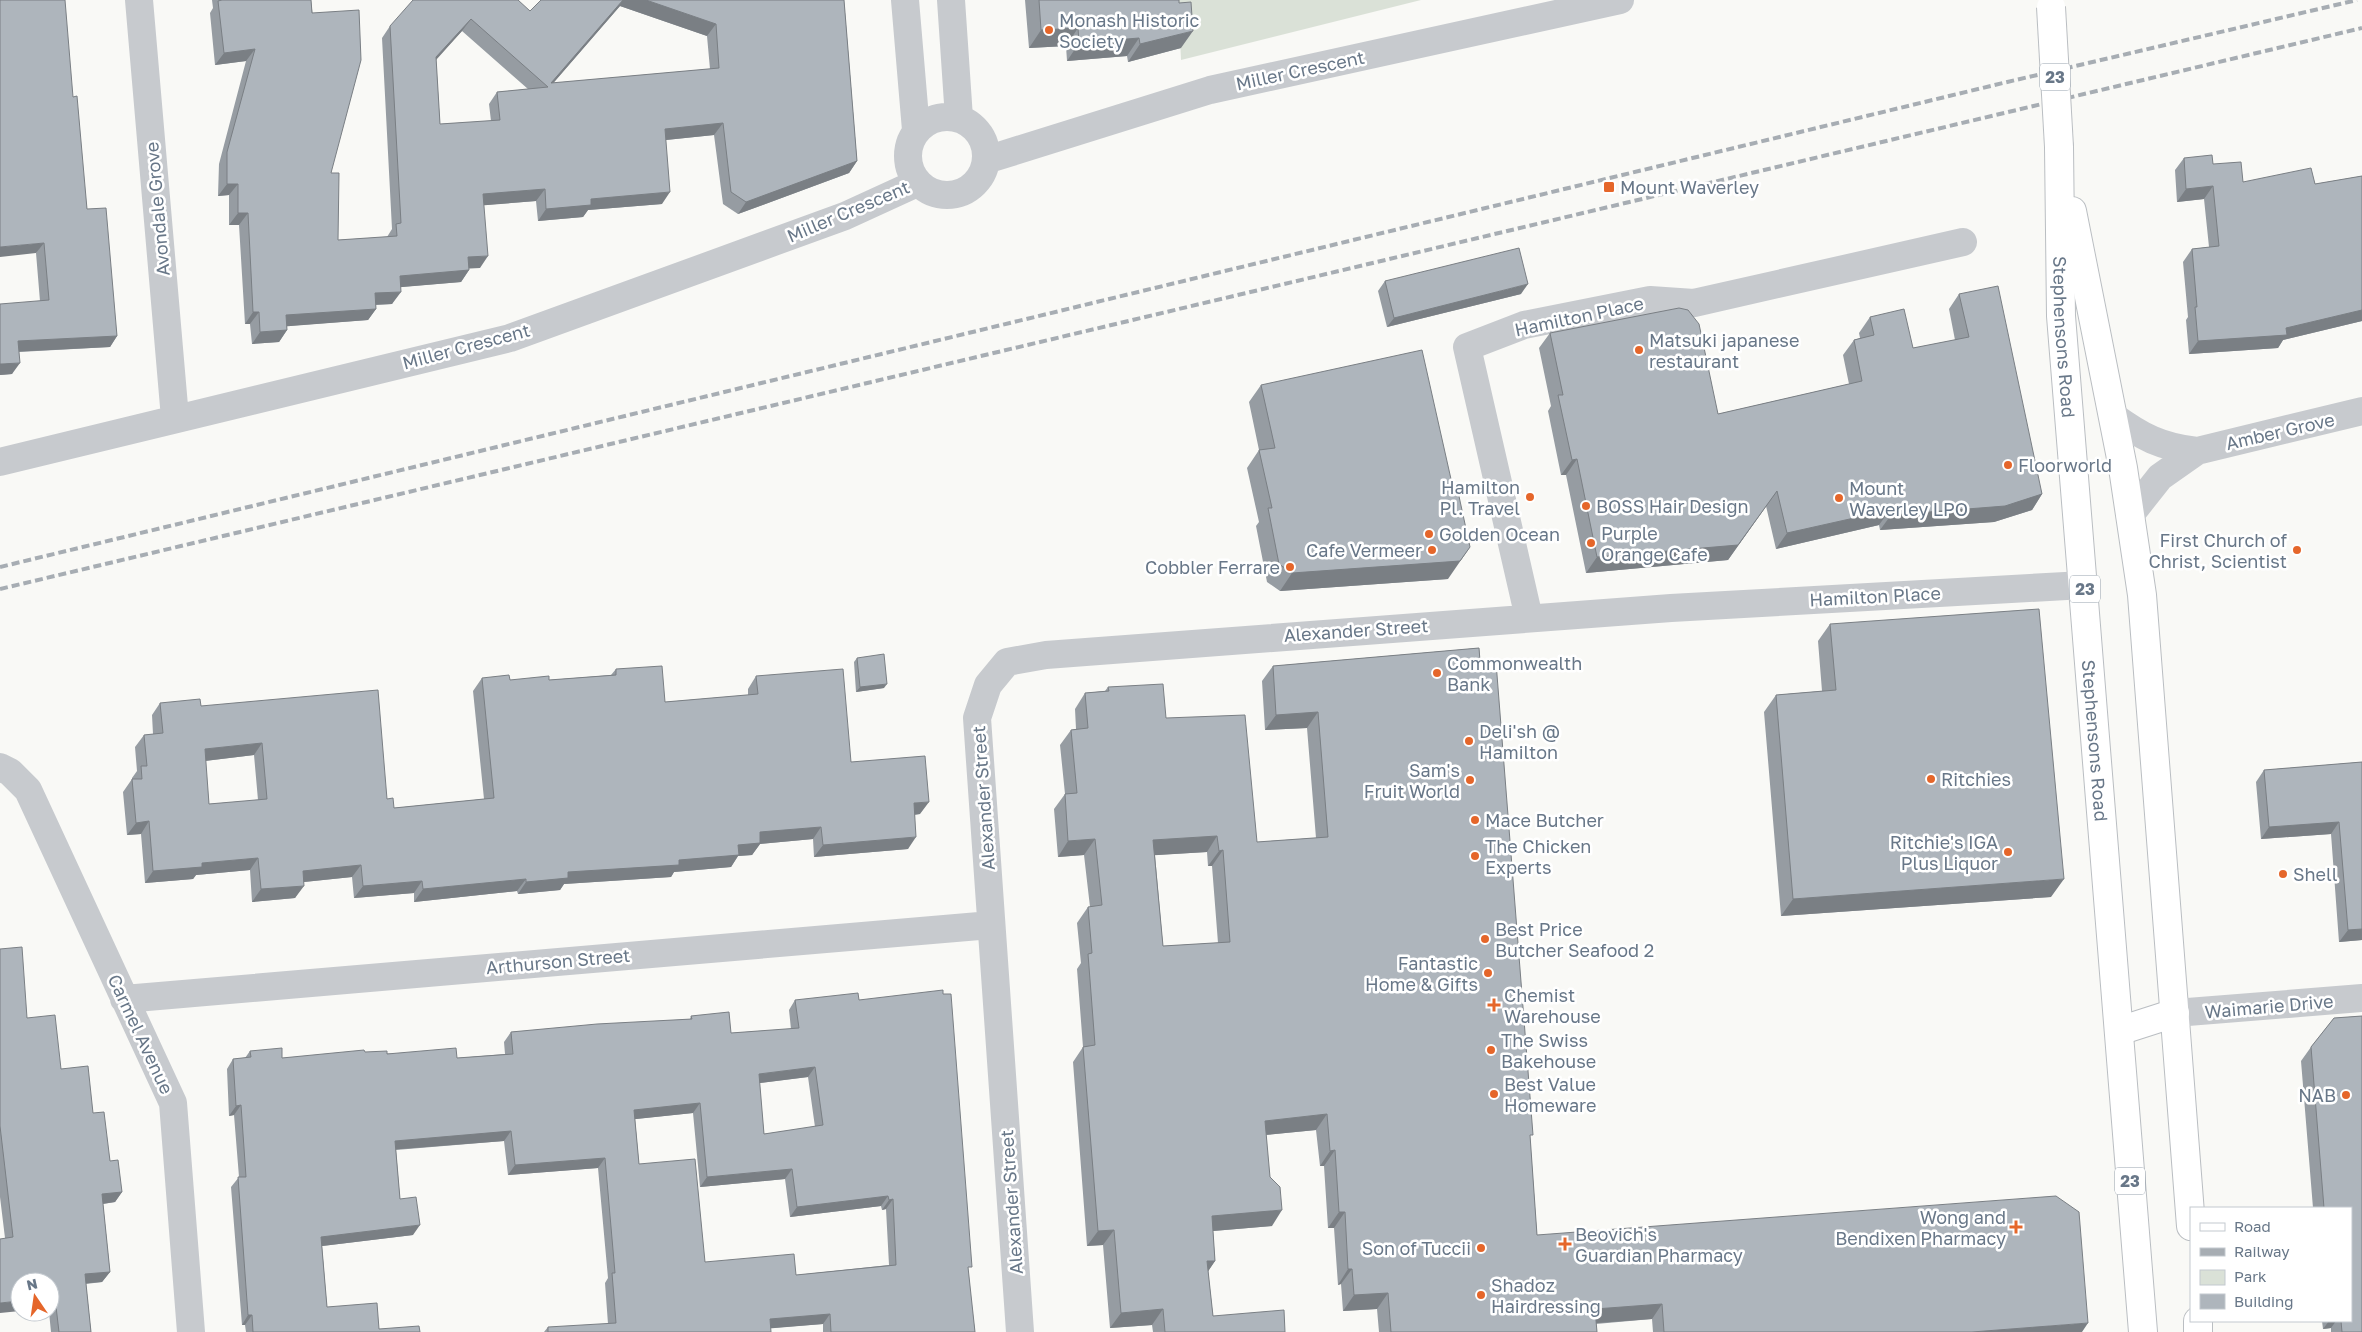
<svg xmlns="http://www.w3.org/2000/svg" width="2362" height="1332" font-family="'Golos Text',sans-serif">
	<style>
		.green { fill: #dae1d7 }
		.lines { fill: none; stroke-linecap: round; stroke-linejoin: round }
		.primary-casing { stroke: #babec2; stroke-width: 30 }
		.street { stroke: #c7cace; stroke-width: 28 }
		.primary { stroke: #fff; stroke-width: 28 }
		.rail { stroke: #a7adb3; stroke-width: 4; stroke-dasharray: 8 4; stroke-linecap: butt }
		.primary-bridge-casing { stroke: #babec2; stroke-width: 30; stroke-linecap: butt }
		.primary-bridge { stroke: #fff; stroke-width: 28 }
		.wall { fill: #969ca2; fill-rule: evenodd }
		.shaded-wall { fill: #7a7f84 }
		.building { fill: #aeb5bc; stroke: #7a7f84; fill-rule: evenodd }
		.poi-dot { fill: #e5662a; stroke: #fff; stroke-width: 2 }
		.labels { text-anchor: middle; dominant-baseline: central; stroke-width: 5; stroke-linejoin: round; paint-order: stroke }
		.shield { fill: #fff; stroke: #95a0ac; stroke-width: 1 }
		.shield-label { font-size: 16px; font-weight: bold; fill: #687788 }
		.poi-label { font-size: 18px; fill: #687788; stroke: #fff; text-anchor: start }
		.street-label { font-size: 18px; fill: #687788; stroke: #fff }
	</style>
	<rect width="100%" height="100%" fill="#f9f9f6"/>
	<path class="green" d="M1169 0H1421L1181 60 1179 16Z"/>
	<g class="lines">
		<defs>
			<g id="primary">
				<path id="s1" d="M2059 147 2061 316 2143 1332"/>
				<path d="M2072 211 2123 468 2142 595 2191 1226"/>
				<path d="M2119 1031 2175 1013"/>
				<path d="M2198 1321V1332"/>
			</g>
		</defs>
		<use href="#primary" class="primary-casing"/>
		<path class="street" d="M139 0 175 418
			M905 0 916 130
			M951 0 959 118
			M908 156a39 39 0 1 1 78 0a39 39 0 1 1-78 0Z
			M986 160 1210 90 1620 0
			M2113 416C2142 437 2161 447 2197 451L2362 411
			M0 462 510 338 845 216 917 183
			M2130 515 2160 477 2197 451
			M1529 618 1467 347 1524 325 1650 300 1694 303 1963 242
			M0 767 10 772 28 790 173 1103 191 1332
			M124 999 991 925
			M2175 1013 2362 998
			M1020 1332 977 718 988 685 1007 662 1046 655 1671 608 2084 585"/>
		<use href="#primary" class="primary"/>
		<path class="rail" d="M0 567 2003 83 2357 0
			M0 589 2362 28"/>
		<defs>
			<path id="primary-bridge" d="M2051 7 2059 147"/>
		</defs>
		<use href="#primary-bridge" class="primary-bridge-casing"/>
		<use href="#primary-bridge" class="primary-bridge"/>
	</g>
	<path class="wall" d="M212 0H311L338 240 387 237 392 229 382 38 390 26 530 11 541 0H844L857 161 849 173 738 214 723 204 714 135 666 140 662 204 588 210 583 217 538 221 536 201 484 205 480 268H469V270L461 282 400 287 392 304 376 305V309L368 320 287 326V330L279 342 252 344 250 324H245L239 225H229V195L218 196 219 164 246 61 215 65 210 13 213 8ZM620 6 707 36 710 69 553 83ZM462 31 528 89 497 92 489 104 491 121 440 124 436 59Z
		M1025 0H1179L1181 48 1128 62 1127 56 1067 61 1066 46 1029 48Z
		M73 97 87 209 117 336 110 347 19 352 12 374 0 375 40 301 36 253Z
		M2184 158 2213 164 2243 182 2315 184 2362 176V321L2283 340 2278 348 2189 354 2186 320 2188 317 2183 262 2192 249 2209 247 2204 199 2177 202 2175 170Z
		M1385 281 1521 294 1387 327 1378 291Z
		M1959 294 2042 494 2032 510 1994 522 1880 530 1879 525 1776 549 1766 506 1728 560 1586 573 1566 475H1561L1548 411 1551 406 1539 348 1550 333 1718 414 1849 384 1843 355 1854 340 1860 338 1859 333 1870 317 1913 348 1955 340 1949 309Z
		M1261 385 1448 579 1280 591 1267 582 1256 526 1259 522 1247 468 1259 450 1249 402Z
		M1830 624 2051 897 1781 916 1764 712 1776 695 1822 691 1818 641Z
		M1479 648 1530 1138 1537 1235 2082 1332H1653L1652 1319 1596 1324 1597 1332H1379L1377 1309 1343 1311 1341 1284 1338 1285 1334 1228H1328L1324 1166H1320L1316 1130 1266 1135 1272 1226 1213 1231 1215 1261 1208 1271 1213 1316 1285 1332H1153L1152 1325 1110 1328 1103 1245 1087 1246 1073 1062 1083 1047 1077 969 1081 963 1077 923 1088 907H1090L1084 855 1058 857 1054 809 1065 794 1060 745 1071 730 1076 729 1075 709 1085 693 1105 691 1108 687 1166 718 1257 842 1316 838 1307 728 1265 730 1262 681 1273 666ZM1207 852 1208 866H1212L1218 943 1163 946 1155 855Z
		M857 658 884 688 856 692 854 662Z
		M616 669 665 702 748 695V689L756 676 851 762 920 814 915 815 908 849 814 857 813 839 760 844 752 855 738 856 731 867 674 872 671 877 564 884 560 890 518 894 517 891 414 902V893L354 898 352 877 304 882 295 898 252 902 250 870 196 875 193 879 145 883 141 834 127 835 123 792 132 779V778L137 771 135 747 144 735 153 734 152 715 160 703 201 706 387 799 394 808 484 799 473 691 482 678 510 680H549L611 675ZM254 755 258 800 209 804 205 761Z
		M2362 762V940L2339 942 2331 834 2261 839 2256 782 2264 770Z
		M0 949 27 1018 61 1069 93 1113 110 1161 122 1192 115 1202 103 1204 110 1272 102 1282 86 1284 91 1332H51L49 1312H50V1282L5 1238 0 1197Z
		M795 1000H859L968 1272 975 1332H823V1324L771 1328 608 1324 605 1283 608 1278 598 1168 508 1175 504 1141 396 1150 400 1199 413 1235 322 1246 327 1307 379 1329 420 1332H246L245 1325H242L231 1187 239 1177 234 1115 229 1116 227 1069 233 1059 245 1058 250 1051 282 1058 365 1052 457 1058 505 1054 504 1042 511 1032 690 1019 691 1016 731 1033 791 1029 789 1010ZM808 1077 815 1127 764 1134 759 1083ZM693 1113 700 1187 785 1179 790 1217 881 1206 882 1210 886 1209 889 1265 796 1275 705 1262 639 1164 635 1119Z
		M2362 1016V1332H2331V1328L2323 1329 2322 1321H2351V1208H2313L2301 1061 2311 1047 2334 1018Z
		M548 1327V1332H544Z"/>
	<path class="shaded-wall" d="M623 0H646L716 24 707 36 620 6 543 95 551 83Z
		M471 19 462 31 428 69 436 57Z
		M1078 28 1066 46 1029 48 1041 30Z
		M1193 31 1181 48 1128 62 1140 44Z
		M1139 38 1127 56 1067 61 1079 43Z
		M255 49 246 61 215 65 224 53Z
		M723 123 714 135 656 141 665 129Z
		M857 161 849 173 738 214 746 202Z
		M227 184H238L229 195 218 196Z
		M2213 186 2204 199 2177 202 2186 189Z
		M545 189 536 201 475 206 483 194Z
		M670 192 662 204 588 210 583 217 538 221 546 209 591 199Z
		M238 213H248L239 225H229Z
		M44 243 36 253 0 257V247Z
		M488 256 480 268 460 269 468 257Z
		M469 270 461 282 391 288 400 276Z
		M1528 284 1521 294 1387 327 1394 318Z
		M401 292 392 304 367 305 375 293Z
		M376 309 368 320 278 327 286 315Z
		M2362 310V321L2283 340 2278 348 2189 354 2198 341 2286 328Z
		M253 312H259L250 324H245Z
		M287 330 279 342 252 344 260 332Z
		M117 336 110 347 11 352 18 341Z
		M20 363 12 374 0 375V364Z
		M1577 459 1566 475H1561L1572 460Z
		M1777 491 1728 560 1586 573 1597 557Z
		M2042 494 2032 510 1994 522 1880 530 1891 515Z
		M1890 510 1879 525 1776 549 1787 533Z
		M1470 547 1448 579 1280 591 1292 573Z
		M887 684 884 688 856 692 860 687Z
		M1318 712 1307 728 1265 730 1276 715Z
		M262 743 254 755 196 762 205 749Z
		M929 802 920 814 905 815 914 803Z
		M149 821 141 834 127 835 136 823Z
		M2339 822 2331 834 2261 839 2269 827Z
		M821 827 813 839 760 844 752 855 738 856 731 867 674 872 671 877 564 884 560 890 518 894 526 882 568 872 679 860 738 845 760 832Z
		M1217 836 1207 852 1142 856 1153 840Z
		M916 837 908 849 814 857 823 845Z
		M1095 839 1084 855 1058 857 1068 841Z
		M1223 850 1212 866H1208L1219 851Z
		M258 858 250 870 196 875 193 879 145 883 153 871 202 863Z
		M361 865 352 877 294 883 303 871Z
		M526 879 517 891 414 902 423 889Z
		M2064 879 2051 897 1781 916 1793 899Z
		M422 881 414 893 354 898 363 886Z
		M304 886 295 898 252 902 261 889Z
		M2362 929V940L2339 942 2348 930Z
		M815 1067 808 1077 752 1084 759 1074Z
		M700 1103 693 1113 627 1120 634 1110Z
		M241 1105 234 1115 229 1116 236 1106Z
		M1327 1114 1316 1130 1254 1136 1265 1121Z
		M511 1131 504 1141 388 1150 395 1141Z
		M1335 1150 1324 1166H1320L1330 1151Z
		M605 1158 598 1168 508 1175 515 1165Z
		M792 1169 785 1179 700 1187 707 1177Z
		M122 1192 115 1202 95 1205 102 1194Z
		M888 1196 881 1206 790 1217 797 1207Z
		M893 1199 886 1209 882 1210 889 1200Z
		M1282 1210 1272 1226 1201 1232 1212 1216Z
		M1339 1212H1345L1334 1228H1328Z
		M420 1225 413 1235 314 1247 321 1237Z
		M1114 1230 1103 1245 1087 1246 1098 1231Z
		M1207 1261H1215L1205 1276Z
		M1348 1269H1352L1341 1284 1338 1285Z
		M110 1272 102 1282 78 1284 85 1274Z
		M1388 1293 1377 1309 1343 1311 1354 1295Z
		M55 1298 50 1306V1299Z
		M20 1301V1311L0 1313V1303Z
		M1662 1304 1652 1319 1584 1324 1595 1309Z
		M1163 1309 1152 1325 1110 1328 1121 1313Z
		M830 1314 823 1324 763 1329 770 1319Z
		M248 1315H252L245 1325H242Z
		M2329 1321H2336L2331 1328 2323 1329Z
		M2088 1323 2082 1332H1972Z"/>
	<path class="building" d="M0 0H65L73 97 77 96 87 209 106 208 117 336 18 341 20 363 0 364V304L49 300 44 243 0 247Z
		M222 0H311L312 13 359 10 361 60 331 173H339L338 240 397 236 396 224 401 223 390 26 413 0H518L530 11 541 0H623L551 83 719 68 716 24 646 0H844L857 161 746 202 731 192 723 123 665 129 670 192 591 199V205L546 209 545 189 483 194 488 256 468 257 469 270 400 276 401 292 375 293 376 309 286 315 287 330 260 332 259 312H253L248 213H238V184H227V152L255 49 224 53 218 1ZM471 19 548 87 497 92 500 120 440 124 436 57Z
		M1039 0H1179V3L1191 2 1193 31 1140 44 1139 38 1079 43 1078 28 1041 30Z
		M2212 155 2213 164 2241 162 2243 182 2311 168 2315 184 2362 176V310L2286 328 2287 335 2198 341 2195 307H2197L2192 249 2219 246 2213 186 2186 189 2184 158Z
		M1519 248 1528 284 1394 318 1385 281Z
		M1998 286 2042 494 2005 506 1891 515 1890 510 1787 533 1777 491 1738 545 1597 557 1577 459 1572 460 1558 395H1563L1550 333 1679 308 1688 310 1699 324 1718 414 1862 381 1854 340 1874 335 1870 317 1904 309 1913 348 1969 337 1959 294Z
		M1422 350 1453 488 1457 487 1470 547 1460 561 1292 573 1279 564 1268 508H1272L1259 450 1275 448 1261 385Z
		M2039 609 2064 879 1793 899 1776 695 1836 690 1830 624Z
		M1479 648 1480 661 1496 662 1533 1135H1530L1537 1235 2056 1196 2079 1212 2088 1323 1972 1332H1664L1662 1304 1595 1309 1597 1332H1391L1388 1293 1354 1295 1352 1269H1348L1345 1212H1339L1335 1150 1330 1151 1327 1114 1265 1121 1270 1177 1280 1187 1282 1210 1212 1216 1215 1261H1207L1213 1316 1284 1310 1285 1332H1165L1163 1309 1121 1313 1114 1230 1098 1231 1083 1047 1095 1045 1088 954 1092 953 1088 907 1102 905 1095 839 1068 841 1065 794 1077 793 1071 730 1088 728 1085 693 1109 691 1108 687 1163 684 1166 718 1245 715 1257 842 1328 837 1318 712 1276 715 1273 666ZM1217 836 1219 851 1223 850 1230 942 1163 946 1153 840Z
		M884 654 887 684 860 687 857 658Z
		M662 666 665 702 758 694 756 676 843 669 851 762 925 756 929 802 914 803 916 837 823 845 821 827 760 832V843L738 845 739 855 679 860V865L568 872V878L526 882V879L423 889 422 881 363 886 361 865 303 871 304 886 261 889 258 858 202 863V867L153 871 149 821 136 823 132 779H142L141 766H147L144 735 163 733 160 703 200 699 201 706 378 690 387 799 393 798 394 808 494 798 482 678 509 675 510 680 549 676V680L616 675V669ZM262 743 267 799 209 804 205 749Z
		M2362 762V929L2348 930 2339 822 2269 827 2264 770Z
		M22 947 27 1018 55 1015 61 1069 88 1066 93 1113 104 1112 110 1161 118 1160 122 1192 102 1194 110 1272 85 1274 91 1332H59L55 1298 50 1299V1282H20V1301L0 1303V1239L13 1237 0 1126V949Z
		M943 990V994H951L972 1267H968L975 1332H831L830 1314 770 1319 771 1332H548V1327L616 1323 612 1273H615L605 1158 515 1165 511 1131 395 1141 400 1199 416 1197 420 1225 321 1237 327 1307 377 1303 379 1329 419 1326 420 1332H253L252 1315H248L238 1177H246L241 1105 236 1106 233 1059 251 1057 250 1051 282 1048V1058L364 1050 365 1052 387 1051V1054L456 1048 457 1058 513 1054 511 1032 597 1024 692 1019 691 1016 729 1012 731 1033 799 1028 795 1000 858 993 859 1000ZM815 1067 823 1125 764 1134 759 1074ZM700 1103 707 1177 792 1169 797 1207 888 1196 889 1200 893 1199 896 1265 796 1275 794 1254 705 1262 695 1159 639 1164 634 1110Z
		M2362 1016V1332H2342L2341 1321H2351V1208H2324L2311 1047 2334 1018Z"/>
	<g class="poi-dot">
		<circle cx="1049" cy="30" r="5"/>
		<rect x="1603" y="181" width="12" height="12" rx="2.5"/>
		<circle cx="1639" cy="350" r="5"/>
		<circle cx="2008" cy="465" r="5"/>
		<circle cx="1530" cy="497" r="5"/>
		<circle cx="1839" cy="498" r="5"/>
		<circle cx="1586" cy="506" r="5"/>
		<circle cx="1429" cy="534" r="5"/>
		<circle cx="1591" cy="543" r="5"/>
		<circle cx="1432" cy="550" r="5"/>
		<circle cx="2297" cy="550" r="5"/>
		<circle cx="1290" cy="567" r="5"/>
		<circle cx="1437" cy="673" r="5"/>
		<circle cx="1469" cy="741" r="5"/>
		<circle cx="1931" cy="779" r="5"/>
		<circle cx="1470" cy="780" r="5"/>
		<circle cx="1475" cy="820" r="5"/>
		<circle cx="2008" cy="852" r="5"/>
		<circle cx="1475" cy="856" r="5"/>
		<circle cx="2283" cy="874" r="5"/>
		<circle cx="1485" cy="939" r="5"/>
		<circle cx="1488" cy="973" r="5"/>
		<path d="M1491.5 997.5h5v5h5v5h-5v5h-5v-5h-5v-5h5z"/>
		<circle cx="1491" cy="1050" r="5"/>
		<circle cx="1494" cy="1094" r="5"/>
		<circle cx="2346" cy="1095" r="5"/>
		<path d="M2013.5 1219.5h5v5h5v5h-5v5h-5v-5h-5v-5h5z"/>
		<path d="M1562.5 1236.5h5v5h5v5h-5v5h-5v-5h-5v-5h5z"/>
		<circle cx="1481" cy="1248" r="5"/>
		<circle cx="1481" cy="1295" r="5"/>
	</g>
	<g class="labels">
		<g class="shield">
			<rect x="2040" y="63.5" width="30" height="27" rx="4"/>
			<rect x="2070" y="575.5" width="30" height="27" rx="4"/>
			<rect x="2115" y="1167.5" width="30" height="27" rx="4"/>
		</g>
		<g class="shield-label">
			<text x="2055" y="77">23</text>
			<text x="2085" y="589">23</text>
			<text x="2130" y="1181">23</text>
		</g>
		<g class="poi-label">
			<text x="1059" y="20">Monash Historic<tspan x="1059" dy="21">Society</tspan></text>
			<text x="1620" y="187">Mount Waverley</text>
			<text x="1649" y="340">Matsuki japanese<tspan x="1649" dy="21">restaurant</tspan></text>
			<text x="2018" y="465">Floorworld</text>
			<text x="1520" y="487" text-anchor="end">Hamilton<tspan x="1520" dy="21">Pl. Travel</tspan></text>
			<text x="1849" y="488">Mount<tspan x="1849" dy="21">Waverley LPO</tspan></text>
			<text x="1596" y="506">BOSS Hair Design</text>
			<text x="1601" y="533">Purple<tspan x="1601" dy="21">Orange Cafe</tspan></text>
			<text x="1439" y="534">Golden Ocean</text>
			<text x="2287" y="540" text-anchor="end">First Church of<tspan x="2287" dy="21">Christ, Scientist</tspan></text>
			<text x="1422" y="550" text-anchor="end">Cafe Vermeer</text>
			<text x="1280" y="567" text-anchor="end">Cobbler Ferrare</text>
			<text x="1447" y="663">Commonwealth<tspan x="1447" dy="21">Bank</tspan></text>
			<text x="1479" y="731">Deli'sh @<tspan x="1479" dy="21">Hamilton</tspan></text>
			<text x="1460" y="770" text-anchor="end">Sam's<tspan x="1460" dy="21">Fruit World</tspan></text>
			<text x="1941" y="779">Ritchies</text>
			<text x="1485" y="820">Mace Butcher</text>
			<text x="1998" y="842" text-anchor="end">Ritchie's IGA<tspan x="1998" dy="21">Plus Liquor</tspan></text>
			<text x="1485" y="846">The Chicken<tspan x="1485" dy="21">Experts</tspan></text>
			<text x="2293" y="874">Shell</text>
			<text x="1495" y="929">Best Price<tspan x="1495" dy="21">Butcher Seafood 2</tspan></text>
			<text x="1478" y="963" text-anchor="end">Fantastic<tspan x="1478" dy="21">Home &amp; Gifts</tspan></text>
			<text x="1504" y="995">Chemist<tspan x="1504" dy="21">Warehouse</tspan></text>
			<text x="1501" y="1040">The Swiss<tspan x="1501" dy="21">Bakehouse</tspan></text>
			<text x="1504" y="1084">Best Value<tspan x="1504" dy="21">Homeware</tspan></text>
			<text x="2336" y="1095" text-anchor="end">NAB</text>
			<text x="2006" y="1217" text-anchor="end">Wong and<tspan x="2006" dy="21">Bendixen Pharmacy</tspan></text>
			<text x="1575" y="1234">Beovich's<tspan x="1575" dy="21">Guardian Pharmacy</tspan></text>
			<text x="1471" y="1248" text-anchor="end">Son of Tuccii</text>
			<text x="1491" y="1285">Shadoz<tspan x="1491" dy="21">Hairdressing</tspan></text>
		</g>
		<g class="street-label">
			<text transform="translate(1300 70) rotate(-12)">Miller Crescent</text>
			<text transform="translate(157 209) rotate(-95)">Avondale Grove</text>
			<text transform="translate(848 211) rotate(-23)">Miller Crescent</text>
			<text transform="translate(1579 316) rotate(-12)">Hamilton Place</text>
			<text stroke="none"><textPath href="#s1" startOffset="190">Stephensons Road</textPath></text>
			<text transform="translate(466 346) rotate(-15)">Miller Crescent</text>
			<text transform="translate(2280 431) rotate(-13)">Amber Grove</text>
			<text transform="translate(1875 596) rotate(-3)">Hamilton Place</text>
			<text transform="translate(1356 630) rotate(-4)">Alexander Street</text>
			<text stroke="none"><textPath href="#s1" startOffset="595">Stephensons Road</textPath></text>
			<text transform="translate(983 798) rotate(-94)">Alexander Street</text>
			<text transform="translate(558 961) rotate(-5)">Arthurson Street</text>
			<text transform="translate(2269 1006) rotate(-5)">Waimarie Drive</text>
			<text transform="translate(141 1034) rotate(65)">Carmel Avenue</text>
			<text transform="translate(1011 1202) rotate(-94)">Alexander Street</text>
		</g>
	</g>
	<rect x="2190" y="1207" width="162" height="115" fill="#ffffff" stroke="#c3c9cf"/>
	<rect x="2200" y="1223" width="25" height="8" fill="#ffffff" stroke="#c3c9cf"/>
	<text x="2234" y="1232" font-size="15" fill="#687788">Road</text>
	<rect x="2200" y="1248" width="25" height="8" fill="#a7adb3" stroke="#c3c9cf"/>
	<text x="2234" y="1257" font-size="15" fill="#687788">Railway</text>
	<rect x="2200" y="1270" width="25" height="15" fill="#dae1d7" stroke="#c3c9cf"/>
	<text x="2234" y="1282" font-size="15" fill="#687788">Park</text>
	<rect x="2200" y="1294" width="25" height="15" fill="#aeb5bc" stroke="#c3c9cf"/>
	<text x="2234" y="1307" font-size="15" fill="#687788">Building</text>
	<g transform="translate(35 1297) rotate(347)"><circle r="24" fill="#ffffff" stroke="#c3c9cf"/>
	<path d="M0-4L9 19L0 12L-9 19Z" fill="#e5662a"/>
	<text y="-8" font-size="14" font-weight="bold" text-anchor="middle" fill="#687788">N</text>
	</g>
</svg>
